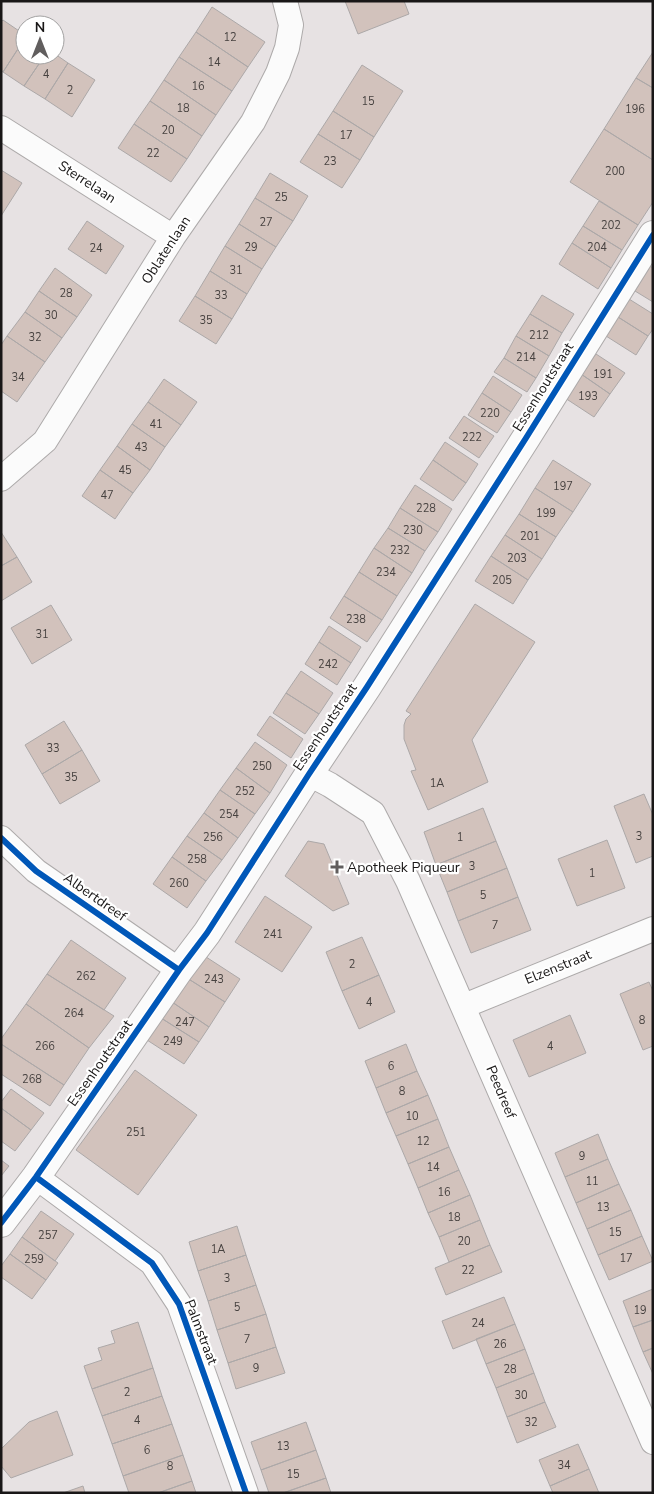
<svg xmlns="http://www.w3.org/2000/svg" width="654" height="1494" font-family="'Nunito Sans',sans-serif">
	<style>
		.building { fill: #d2c2bc; stroke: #aca8a8 }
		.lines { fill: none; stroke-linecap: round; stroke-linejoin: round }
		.street-casing { stroke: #adaaaa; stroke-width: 26 }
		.secondary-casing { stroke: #adaaaa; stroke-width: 30 }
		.street { stroke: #fbfbfb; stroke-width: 24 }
		.secondary { stroke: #fbfbfb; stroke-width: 28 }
		.cycleway-casing { stroke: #fff; stroke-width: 9 }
		.cycleway { stroke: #0057b8; stroke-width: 6 }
		.poi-dot { fill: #615e5e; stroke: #fff; stroke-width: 2 }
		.labels { text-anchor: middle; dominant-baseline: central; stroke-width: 4.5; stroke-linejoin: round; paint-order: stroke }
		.number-label { font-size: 11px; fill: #474240 }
		.street-label { font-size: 14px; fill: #191717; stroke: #fff }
		.poi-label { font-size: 14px; fill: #191717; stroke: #fff; text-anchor: start }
	</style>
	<rect width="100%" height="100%" fill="#e7e2e3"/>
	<path class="building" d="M345 1H404L409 14 358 34Z
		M212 7 265 42 248 67 196 32Z
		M3 20 25 35V38L3 72 1 71V22Z
		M196 32 248 67 232 91 179 57Z
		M25 38V55H45L24 86 3 72Z
		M653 52V88L636 78Z
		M55 54 68 63 45 99 24 86 45 55Z
		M179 57 232 91 216 115 164 80Z
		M68 63 95 80 72 117 45 99Z
		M362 65 403 91 374 137 333 111Z
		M636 78 653 88V160L604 129Z
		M164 80 216 115 202 136 150 101Z
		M150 101 202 136 187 159 134 124Z
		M333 111 374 137 360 160 318 134Z
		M134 124 187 159 171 182 118 148Z
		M604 129 653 160V202L638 225 570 182Z
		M318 134 360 160 342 188 300 162Z
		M1 170 22 183 1 216Z
		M270 173 308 196 293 221 255 198Z
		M255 198 293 221 276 247 239 224Z
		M599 201 638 225 622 250 583 226Z
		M87 221 124 246 106 274 68 249Z
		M239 224 276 247 262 269 225 246Z
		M583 226 622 250 611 268 572 243Z
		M572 243 611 268 598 289 559 264Z
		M225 246 262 269 247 294 210 271Z
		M650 266 653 268V302L635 291Z
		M55 268 92 295 77 317 39 291Z
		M210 271 247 294 232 319 195 296Z
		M39 291 77 317 62 338 25 312Z
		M542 295 574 314 562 333 530 314Z
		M195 296 232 319 216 344 179 321Z
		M629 299 653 314V329L648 336 618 317Z
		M25 312 62 338 45 362 7 336Z
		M530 314 562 333 549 356 516 336Z
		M618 317 648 336 636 355 606 336Z
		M7 336 45 362 17 402 1 391V345Z
		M516 336 549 356 536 378 504 358Z
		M596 354 625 373 610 394 581 374Z
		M504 358 536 378 527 392 494 372Z
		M581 374 610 394 594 417 565 398Z
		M493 376 522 395 511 412 482 393Z
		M164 379 197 402 181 425 148 402Z
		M482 393 511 412 497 433 468 415Z
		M148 402 181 425 165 447 132 424Z
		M464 416 494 436 479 458 449 438Z
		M132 424 165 447 150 470 117 446Z
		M445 442 478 464 466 483 433 460Z
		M117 446 150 470 133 493 100 470Z
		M433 460 466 483 453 501 420 479Z
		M553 460 591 484 573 512 535 488Z
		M100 470 133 493 115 519 82 496Z
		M415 485 452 509 438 532 400 508Z
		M535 488 573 512 556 537 519 514Z
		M400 508 438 532 425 551 388 528Z
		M519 514 556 537 542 559 505 535Z
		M388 528 425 551 412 573 374 548Z
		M1 532 17 557 1 566Z
		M505 535 542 559 528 580 491 556Z
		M374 548 412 573 397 596 359 572Z
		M491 556 528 580 513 604 475 581Z
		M17 557 32 582 1 601V566Z
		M359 572 397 596 382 620 344 596Z
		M344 596 382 620 367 642 330 618Z
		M475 604 535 642 472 740 488 782 428 810 411 771 416 770 404 739V725L406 719 411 714 406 711Z
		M51 605 72 640 32 664 11 628Z
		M329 626 361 647 351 663 319 642Z
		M319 642 351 663 337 685 305 664Z
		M301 671 333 693 319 714 286 693Z
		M286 693 319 714 305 734 273 713Z
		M270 716 303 739 291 758 257 735Z
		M64 721 82 750 42 774 25 745Z
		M255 742 287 765 270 793 236 768Z
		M82 750 100 781 60 804 42 774Z
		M236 768 270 793 255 814 220 790Z
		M220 790 255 814 238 838 204 813Z
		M644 794 653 815V856L636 863 614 806Z
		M483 808 496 841 436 865 424 832Z
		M204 813 238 838 222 860 187 836Z
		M187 836 222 860 206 881 172 857Z
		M607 840 625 888 577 906 558 859Z
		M308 841 324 844 349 904 333 911 285 876Z
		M496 841 507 868 447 892 436 865Z
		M172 857 206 881 187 908 153 884Z
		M507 868 518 897 458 921 447 892Z
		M265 896 312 927 282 972 235 942Z
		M518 897 531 930 471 953 458 921Z
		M362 937 379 975 342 991 326 952Z
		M71 940 126 978 104 1010 47 974Z
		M203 955 240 979 225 1002 187 978Z
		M47 974 114 1016 89 1048 26 1004Z
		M379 975 395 1012 359 1029 342 991Z
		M187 978 225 1002 209 1027 172 1002Z
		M649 982 653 991V1046L643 1050 620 994Z
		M172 1002 209 1027 199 1042 161 1018Z
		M26 1004 89 1048 64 1085 1 1044V1039Z
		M570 1015 586 1053 529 1077 513 1040Z
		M161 1018 199 1042 184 1064 147 1040Z
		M1 1044 64 1085 50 1106 1 1074Z
		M406 1044 417 1071 376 1088 365 1061Z
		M135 1070 197 1115 138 1195 76 1150Z
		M417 1071 428 1095 386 1113 376 1088Z
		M11 1089 44 1113 31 1130 1 1108V1102Z
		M428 1095 438 1119 396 1136 386 1113Z
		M1 1108 31 1130 15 1151 1 1141Z
		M438 1119 449 1147 408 1164 396 1136Z
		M598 1134 608 1159 565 1177 555 1153Z
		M449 1147 459 1170 418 1188 408 1164Z
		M608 1159 619 1184 576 1203 565 1177Z
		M1 1160 9 1166 1 1176Z
		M459 1170 470 1195 428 1213 418 1188Z
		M619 1184 631 1210 587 1229 576 1203Z
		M470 1195 480 1220 439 1237 428 1213Z
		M631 1210 642 1236 598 1255 587 1229Z
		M41 1211 74 1234 55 1261 22 1237Z
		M480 1220 490 1245 449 1262 439 1237Z
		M237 1226 246 1255 198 1271 189 1242Z
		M642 1236 653 1261 609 1280 598 1255Z
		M22 1237 58 1263 46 1280 10 1254Z
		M490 1245 502 1272 446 1295 435 1268Z
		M10 1254 46 1280 32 1299 1 1277V1266Z
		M246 1255 256 1285 208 1301 198 1271Z
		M256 1285 266 1314 217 1330 208 1301Z
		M653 1289V1320L633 1327 623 1301Z
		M504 1297 515 1324 453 1349 442 1321Z
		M266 1314 276 1347 228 1363 217 1330Z
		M653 1320V1348L643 1352 633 1327Z
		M138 1322 153 1368 92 1389 84 1366 102 1360 98 1348 115 1343 111 1331Z
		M515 1324 525 1349 486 1364 476 1339Z
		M276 1347 285 1373 236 1389 228 1363Z
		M653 1348V1374L643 1352Z
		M525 1349 534 1373 496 1388 486 1364Z
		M153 1368 162 1396 102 1416 92 1389Z
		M534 1373 545 1402 507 1417 496 1388Z
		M162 1396 172 1424 112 1444 102 1416Z
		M545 1402 556 1427 517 1443 507 1417Z
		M57 1411 73 1455 11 1478 1 1466V1449L29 1422Z
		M306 1422 316 1450 261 1470 251 1442Z
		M172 1424 183 1455 123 1476 112 1444Z
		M578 1444 589 1469 550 1486 539 1460Z
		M316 1450 326 1478 283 1493H269L261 1470Z
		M183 1455 192 1481 158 1493H129L123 1476Z
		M589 1469 599 1493H553L550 1486Z
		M326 1478 331 1493H283Z
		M192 1481 196 1493H158Z
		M83 1486 85 1493H63Z"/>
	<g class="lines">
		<defs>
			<path id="street" d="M1 128 173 237
				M1 479 45 441 173 237 253 122 278 73 287 48 291 25 285 1
				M309 774 330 785 373 813 408 881 653 1442
				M1 838 36 871 179 970
				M464 1006 653 929
				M36 1177 152 1263 179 1304 246 1493"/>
			<path id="secondary" d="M1 1223 36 1177 179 970 207 933 309 774 367 687 526 438 653 235"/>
		</defs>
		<use href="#street" class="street-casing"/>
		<use href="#secondary" class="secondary-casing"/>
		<use href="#street" class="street"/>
		<use href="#secondary" class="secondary"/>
		<defs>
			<path id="cycleway" d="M1 838 36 871 179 970
				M36 1177 152 1263 179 1304 246 1493
				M1 1223 36 1177 179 970 207 933 309 774 367 687 526 438 653 235"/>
		</defs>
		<use href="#cycleway" class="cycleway-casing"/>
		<use href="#cycleway" class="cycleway"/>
	</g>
	<path class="poi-dot" d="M334.5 859.5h5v5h5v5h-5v5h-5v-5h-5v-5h5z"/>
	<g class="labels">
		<g class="number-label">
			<text x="230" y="37">12</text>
			<text x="214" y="62">14</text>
			<text x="46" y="74">4</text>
			<text x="198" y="86">16</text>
			<text x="70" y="90">2</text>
			<text x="368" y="101">15</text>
			<text x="183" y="108">18</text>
			<text x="635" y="109">196</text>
			<text x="168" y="130">20</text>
			<text x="346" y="135">17</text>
			<text x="153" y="153">22</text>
			<text x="330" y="161">23</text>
			<text x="615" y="171">200</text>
			<text x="281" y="197">25</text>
			<text x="266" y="222">27</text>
			<text x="611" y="225">202</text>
			<text x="251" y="247">29</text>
			<text x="597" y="247">204</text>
			<text x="96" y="248">24</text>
			<text x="236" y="270">31</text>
			<text x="66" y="293">28</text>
			<text x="221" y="295">33</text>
			<text x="51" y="315">30</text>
			<text x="206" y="320">35</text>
			<text x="539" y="335">212</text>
			<text x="35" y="337">32</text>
			<text x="526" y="357">214</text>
			<text x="603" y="374">191</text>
			<text x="18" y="377">34</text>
			<text x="588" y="396">193</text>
			<text x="490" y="413">220</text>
			<text x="156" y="424">41</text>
			<text x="472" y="437">222</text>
			<text x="141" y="447">43</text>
			<text x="125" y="470">45</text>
			<text x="563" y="486">197</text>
			<text x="107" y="495">47</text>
			<text x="426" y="508">228</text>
			<text x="546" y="513">199</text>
			<text x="413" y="530">230</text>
			<text x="530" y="536">201</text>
			<text x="400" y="550">232</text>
			<text x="517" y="558">203</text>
			<text x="386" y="572">234</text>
			<text x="502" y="580">205</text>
			<text x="356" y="619">238</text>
			<text x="42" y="634">31</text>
			<text x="328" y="664">242</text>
			<text x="53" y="748">33</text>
			<text x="262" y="766">250</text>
			<text x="71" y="777">35</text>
			<text x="437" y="783">1A</text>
			<text x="245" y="791">252</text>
			<text x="229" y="814">254</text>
			<text x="639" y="836">3</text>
			<text x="213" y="837">256</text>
			<text x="460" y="837">1</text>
			<text x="197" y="859">258</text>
			<text x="472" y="866">3</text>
			<text x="592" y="873">1</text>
			<text x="179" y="883">260</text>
			<text x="483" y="895">5</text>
			<text x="495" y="925">7</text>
			<text x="273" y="934">241</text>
			<text x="352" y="964">2</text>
			<text x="86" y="976">262</text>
			<text x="214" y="979">243</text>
			<text x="369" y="1002">4</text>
			<text x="74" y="1013">264</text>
			<text x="642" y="1020">8</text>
			<text x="185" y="1022">247</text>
			<text x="173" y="1041">249</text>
			<text x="45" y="1046">266</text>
			<text x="550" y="1046">4</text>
			<text x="391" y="1066">6</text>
			<text x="32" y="1079">268</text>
			<text x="402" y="1091">8</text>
			<text x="412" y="1116">10</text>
			<text x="136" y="1132">251</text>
			<text x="423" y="1141">12</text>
			<text x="582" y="1156">9</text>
			<text x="433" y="1167">14</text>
			<text x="592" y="1181">11</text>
			<text x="444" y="1192">16</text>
			<text x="603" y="1207">13</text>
			<text x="454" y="1217">18</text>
			<text x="615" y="1232">15</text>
			<text x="48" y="1235">257</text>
			<text x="464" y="1241">20</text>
			<text x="218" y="1249">1A</text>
			<text x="626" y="1258">17</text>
			<text x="34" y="1259">259</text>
			<text x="468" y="1270">22</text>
			<text x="227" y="1278">3</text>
			<text x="237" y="1307">5</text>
			<text x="640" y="1310">19</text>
			<text x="478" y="1323">24</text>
			<text x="247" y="1339">7</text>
			<text x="500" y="1344">26</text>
			<text x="256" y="1368">9</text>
			<text x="510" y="1369">28</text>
			<text x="127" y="1392">2</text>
			<text x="521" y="1395">30</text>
			<text x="137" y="1420">4</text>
			<text x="531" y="1422">32</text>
			<text x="283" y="1446">13</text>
			<text x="147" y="1450">6</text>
			<text x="564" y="1465">34</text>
			<text x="170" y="1466">8</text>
			<text x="293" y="1474">15</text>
		</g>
		<g class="street-label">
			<text transform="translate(87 182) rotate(33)">Sterrelaan</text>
			<text transform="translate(166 250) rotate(-57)">Oblatenlaan</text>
			<text transform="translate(543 387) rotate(-58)">Essenhoutstraat</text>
			<text transform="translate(325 727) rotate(-56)">Essenhoutstraat</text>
			<text transform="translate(95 897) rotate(35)">Albertdreef</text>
			<text transform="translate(558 967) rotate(-22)">Elzenstraat</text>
			<text transform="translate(100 1063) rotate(-55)">Essenhoutstraat</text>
			<text transform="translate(501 1092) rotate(67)">Peedreef</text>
			<text transform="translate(201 1332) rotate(69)">Palmstraat</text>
		</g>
		<g class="poi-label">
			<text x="347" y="867">Apotheek Piqueur</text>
		</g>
	</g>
	<rect width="654" height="1494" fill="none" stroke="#191717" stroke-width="5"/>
	<g transform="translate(40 40)"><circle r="24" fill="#ffffff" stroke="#a3a2a2"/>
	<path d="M0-4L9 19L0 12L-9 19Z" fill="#615e5e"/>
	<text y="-8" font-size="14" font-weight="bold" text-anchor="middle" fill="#191717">N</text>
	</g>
</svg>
